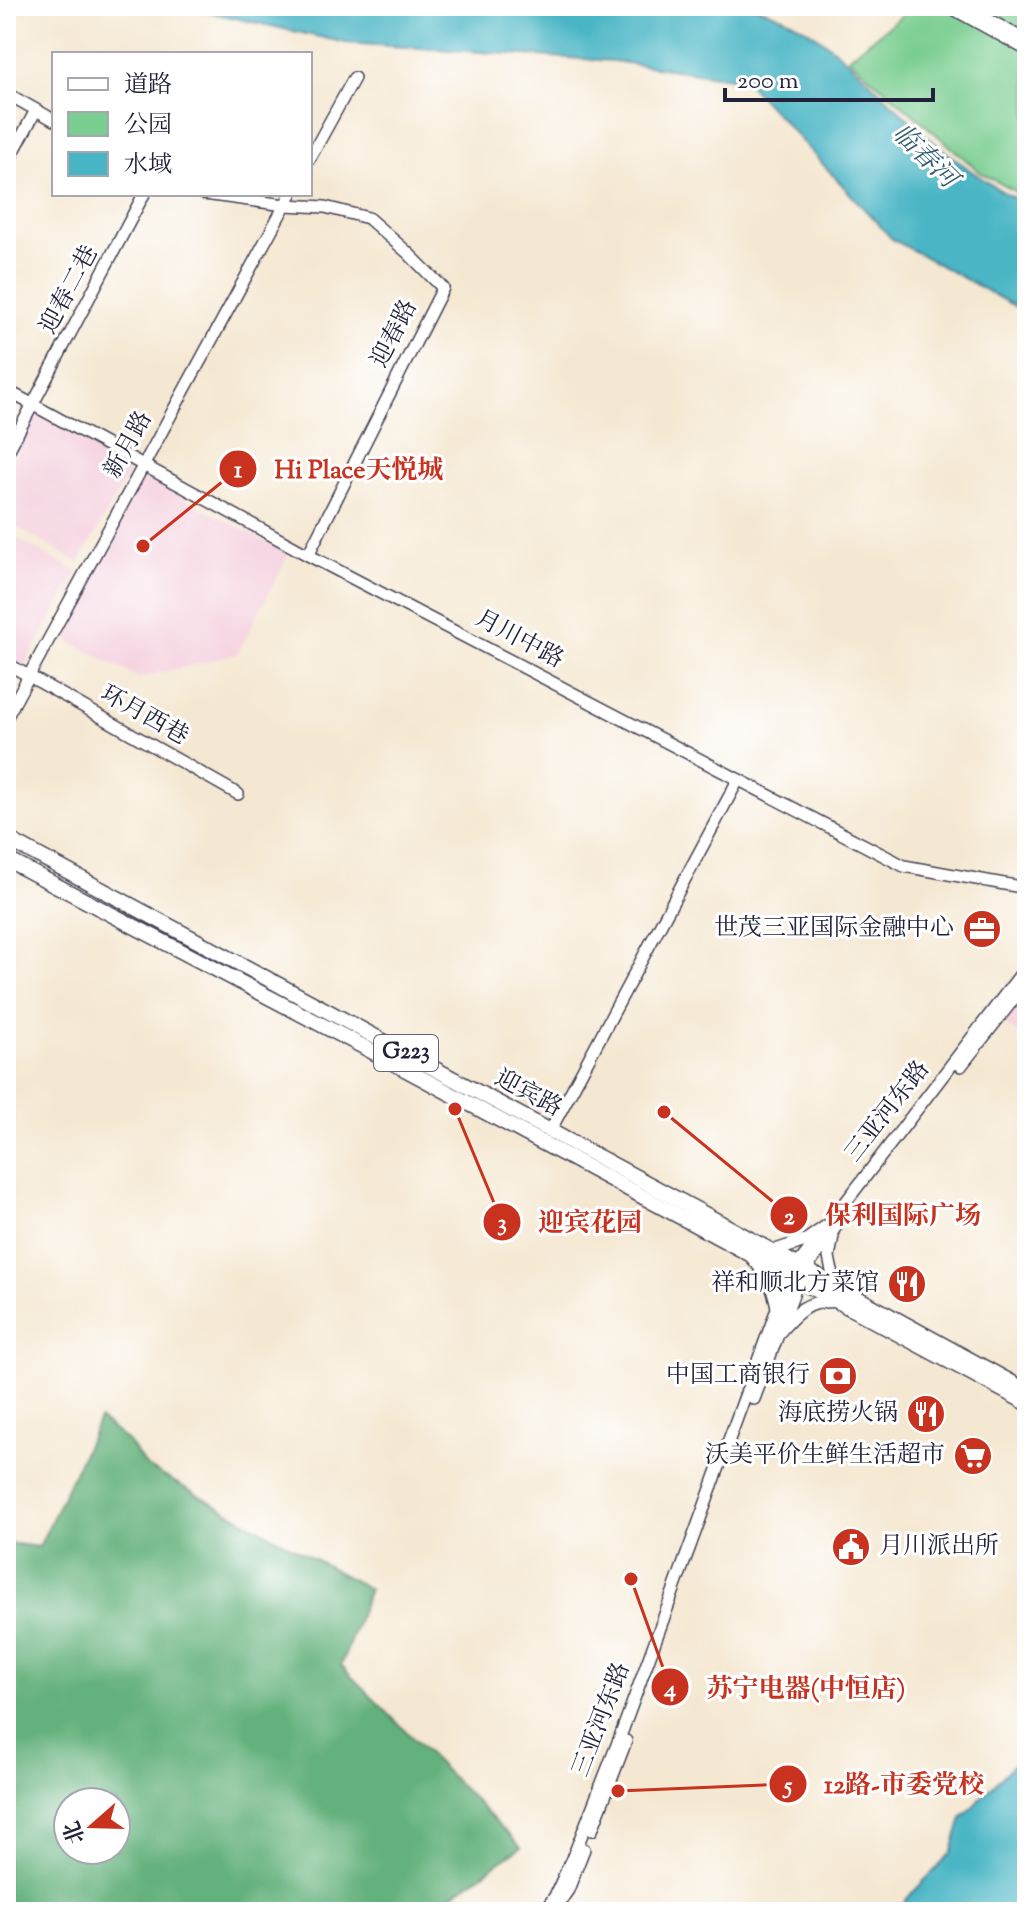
<svg xmlns="http://www.w3.org/2000/svg" width="1033" height="1918" font-family="'Sorts Mill Goudy','Noto Serif SC',serif">
	<style>
		.built { fill: #f4cfdd }
		.green { fill: #7ace91; stroke: #4e7866; stroke-width: 2 }
		.forest { fill: #63b17b; stroke: #426a5b; stroke-width: 2; fill-rule: evenodd }
		.water { fill: #48b5c5; stroke: #356c80; stroke-width: 2 }
		.lines { fill: none; stroke-linecap: round; stroke-linejoin: round }
		.secondary-casing { stroke: #424052; stroke-width: 14 }
		.primary-casing { stroke: #424052; stroke-width: 15 }
		.highway-casing { stroke: #424052; stroke-width: 17 }
		.secondary { stroke: #fff; stroke-width: 11 }
		.primary { stroke: #fff; stroke-width: 12 }
		.highway { stroke: #fff; stroke-width: 14 }
		.labels { text-anchor: middle; dominant-baseline: central; stroke-width: 6; stroke-linejoin: round; paint-order: stroke }
		.shield { fill: #fff; stroke: #646476; stroke-width: 2 }
		.shield-label { font-size: 22px; font-weight: bold; fill: #22223b }
		.street-label { font-size: 24px; fill: #22223b; stroke: #fff }
		.poi-label { font-size: 24px; fill: #22223b; stroke: #fff; text-anchor: end }
		.water-label { font-size: 26px; font-style: italic; fill: #315d72; stroke: #fff }
		.leader { fill: none; stroke: #c8321e; stroke-width: 3 }
		.callout-dot { fill: #c8321e; stroke: #fff; stroke-width: 3 }
		.mark-label { font-size: 24px; text-anchor: middle; font-weight: bold; fill: #fff }
		.callout-label { font-size: 26px; text-anchor: middle; font-weight: bold; fill: #c8321e; stroke: #fff; stroke-width: 6; stroke-linejoin: round; paint-order: stroke }
	</style>
	<rect width="100%" height="100%" fill="#fff"/>
	<filter id="ink" filterUnits="userSpaceOnUse"><feTurbulence type="fractalNoise" baseFrequency=".0125" numOctaves="2"/><feDisplacementMap in="SourceGraphic" scale="16" xChannelSelector="R" yChannelSelector="G"/><feConvolveMatrix kernelMatrix="1 2 1 2 8 2 1 2 1" color-interpolation-filters="sRGB"/></filter>
	<filter id="wash" filterUnits="userSpaceOnUse"><feTurbulence type="fractalNoise" baseFrequency=".006" numOctaves="4" result="noise"/><feDisplacementMap in="SourceGraphic" scale="32" xChannelSelector="R" yChannelSelector="G"/><feGaussianBlur stdDeviation="1.8" result="paint"/><feColorMatrix in="noise" values="0 0 0 0 0 0 0 0 0 0 0 0 0 0 0 0 0 1.4 0 .05"/><feComposite in="paint" operator="in"/></filter>
	<g filter="url(#wash)">
		<rect width="100%" height="100%" fill="#f5e8d2"/>
		<path class="built" d="M37 414 132 468 79 563 6 521V470Z
			M140 475 289 554 237 654 139 678 57 635Z
			M6 532 77 572 24 667 6 657Z
			M1027 989V1042L1002 1022Z"/>
		<path class="green" d="M914 6H1027V198L981 173 848 58Z"/>
		<path class="forest" d="M99 1419 126 1440 147 1467 369 1589 341 1666 521 1847 427 1912H6V1543L39 1547ZM68 1802H116V1850H68Z"/>
		<path class="water" d="M182 6H749C826 21 877 95 935 143 964 167 993 188 1027 205V313L892 239 745 80 613 61 346 43Z
			M1027 1750V1912H894L951 1853 962 1818Z"/>
	</g>
	<g filter="url(#ink)">
		<g class="lines">
			<defs>
				<path id="secondary" d="M948 6 1027 50
					M964 6 1027 41
					M6 93 54 120
					M310 158 354 78
					M6 166 36 110
					M204 194 285 205 325 207 368 218 407 252 443 288 308 555
					M6 390 308 555 904 866 1027 888
					M6 455 144 194
					M6 663 238 794
					M6 718 291 194
					M961 1066 1027 982
					M550 1131 738 780
					M833 1236 829 1257 835 1286
					M751 1257C765 1273 774 1287 777 1308
					M754 1399 798 1281 844 1215
					M592 1830 626 1741
					M555 1909 568 1890 584 1849
					M544 1912 555 1896 575 1852 620 1737 789 1276 1027 966"/>
				<path id="primary" d="M771 1252 807 1240 827 1226
					M779 1332C796 1312 808 1300 835 1301"/>
				<path id="highway" d="M6 838 699 1211 1027 1391
					M6 859 360 1045 1027 1403"/>
			</defs>
			<use href="#secondary" class="secondary-casing"/>
			<use href="#primary" class="primary-casing"/>
			<use href="#highway" class="highway-casing"/>
			<use href="#secondary" class="secondary"/>
			<use href="#primary" class="primary"/>
			<use href="#highway" class="highway"/>
		</g>
	</g>
	<defs>
		<symbol id="office-disc" viewBox="-11 -11 22 22"><circle r="9.5" fill="#c8321e" stroke="#fff"/><path d="M-6-3h4V-5.5h4V-3h4V5H-6ZM-1-4.5V-3h2v-1.5ZM-6 0V1H6V0Z" fill="#fff"/></symbol>
		<symbol id="restaurant-disc" viewBox="-11 -11 22 22"><circle r="9.5" fill="#c8321e" stroke="#fff"/><path d="M-5-6h1v4h1v-4h1v4h1v-4h1v5L-1.5 .5V6h-2V.5L-5-1ZM5-6V6H3V1.5H1.5Q1.5-4 5-6Z" fill="#fff"/></symbol>
		<symbol id="bank-disc" viewBox="-11 -11 22 22"><circle r="9.5" fill="#c8321e" stroke="#fff"/><path d="M-6-4H6V4H-6ZM0-2.3a2.3 2.3 0 1 0 0 4.6a2.3 2.3 0 1 0 0-4.6Z" fill="#fff"/></symbol>
		<symbol id="supermarket-disc" viewBox="-11 -11 22 22"><circle r="9.5" fill="#c8321e" stroke="#fff"/><path d="M-6-5.5h2.5l.6 2H6L4.5 2H-2.5L-4.4-4H-6ZM-1.5 3.2a1.3 1.3 0 1 0 .1 0ZM3 3.2a1.3 1.3 0 1 0 .1 0Z" fill="#fff"/></symbol>
		<symbol id="civic-disc" viewBox="-11 -11 22 22"><circle r="9.5" fill="#c8321e" stroke="#fff"/><path d="M-.6-6.5H3V-4.5H.6V-3L4-1V1h2V6H-6V1h2V-1L-.6-3ZM-1.2 2.5V6h2.4V2.5Z" fill="#fff"/></symbol>
	</defs>
	<g fill-rule="evenodd">
		<use href="#office-disc" x="960" y="907" width="44" height="44"/>
		<use href="#restaurant-disc" x="885" y="1262" width="44" height="44"/>
		<use href="#bank-disc" x="816" y="1354" width="44" height="44"/>
		<use href="#restaurant-disc" x="904" y="1392" width="44" height="44"/>
		<use href="#supermarket-disc" x="951" y="1434" width="44" height="44"/>
		<use href="#civic-disc" x="829" y="1525" width="44" height="44"/>
	</g>
	<g class="labels">
		<rect class="shield" x="374" y="1035" width="64" height="36" rx="6"/>
		<g class="shield-label">
			<text x="406" y="1053">G223</text>
		</g>
		<g class="street-label">
			<text transform="translate(70 290) rotate(-62)">迎春二巷</text>
			<text transform="translate(395 334) rotate(-63)">迎春路</text>
			<text transform="translate(129 445) rotate(-61)">新月路</text>
			<text transform="translate(519 640) rotate(28)">月川中路</text>
			<text transform="translate(144 716) rotate(29)">环月西巷</text>
			<text transform="translate(528 1094) rotate(28)">迎宾路</text>
			<text transform="translate(888 1112) rotate(-52)">三亚河东路</text>
			<text transform="translate(602 1720) rotate(-69)">三亚河东路</text>
		</g>
		<g class="poi-label">
			<text x="954" y="929">世茂三亚国际金融中心</text>
			<text x="879" y="1284">祥和顺北方菜馆</text>
			<text x="810" y="1376">中国工商银行</text>
			<text x="898" y="1414">海底捞火锅</text>
			<text x="945" y="1456">沃美平价生鲜生活超市</text>
			<text x="879" y="1547" text-anchor="start">月川派出所</text>
		</g>
		<g class="water-label">
			<text transform="translate(924 157) rotate(44)">临春河</text>
		</g>
	</g>
	<path class="leader" d="M143 546L238 469M664 1112L789 1215M455 1109L502 1222M631 1579L670 1687M618 1791L788 1784"/>
	<g class="callout-dot">
		<circle cx="143" cy="546" r="8"/>
		<circle cx="664" cy="1112" r="8"/>
		<circle cx="455" cy="1109" r="8"/>
		<circle cx="631" cy="1579" r="8"/>
		<circle cx="618" cy="1791" r="8"/>
		<circle cx="238" cy="469" r="20"/>
		<circle cx="789" cy="1215" r="20"/>
		<circle cx="502" cy="1222" r="20"/>
		<circle cx="670" cy="1687" r="20"/>
		<circle cx="788" cy="1784" r="20"/>
	</g>
	<g class="mark-label">
		<text x="238" y="477">1</text>
		<text x="789" y="1224">2</text>
		<text x="502" y="1230">3</text>
		<text x="670" y="1696">4</text>
		<text x="788" y="1793">5</text>
	</g>
	<g class="callout-label">
		<text x="359" y="478">Hi Place天悦城</text>
		<text x="903" y="1224">保利国际广场</text>
		<text x="590" y="1231">迎宾花园</text>
		<text x="806" y="1697">苏宁电器(中恒店)</text>
		<text x="904" y="1793">12路-市委党校</text>
	</g>
	<rect width="1033" height="1918" fill="none" stroke="#fff" stroke-width="32"/>
	<rect x="52" y="52" width="260" height="144" fill="#ffffff" stroke="#a7a7b1" stroke-width="2"/>
	<rect x="68" y="78" width="40" height="12" fill="#ffffff" stroke="#a7a7b1" stroke-width="2"/>
	<text x="124" y="92" font-size="24" fill="#22223b">道路</text>
	<rect x="68" y="112" width="40" height="24" fill="#7ace91" stroke="#a7a7b1" stroke-width="2"/>
	<text x="124" y="132" font-size="24" fill="#22223b">公园</text>
	<rect x="68" y="152" width="40" height="24" fill="#48b5c5" stroke="#a7a7b1" stroke-width="2"/>
	<text x="124" y="172" font-size="24" fill="#22223b">水域</text>
	<g transform="translate(92 1826) rotate(250)"><circle r="38" fill="#ffffff" stroke="#a7a7b1" stroke-width="2"/>
	<path d="M0-6L14 30L0 20L-14 30Z" fill="#c8321e"/>
	<text y="-12" font-size="22" font-weight="bold" text-anchor="middle" fill="#22223b">北</text>
	</g>
	<path d="M725 88v12h208v-12" fill="none" stroke="#22223b" stroke-width="4"/>
	<text x="737" y="88" font-size="24" fill="#22223b" stroke="#ffffff" stroke-width="6" paint-order="stroke">200 m</text>
</svg>
